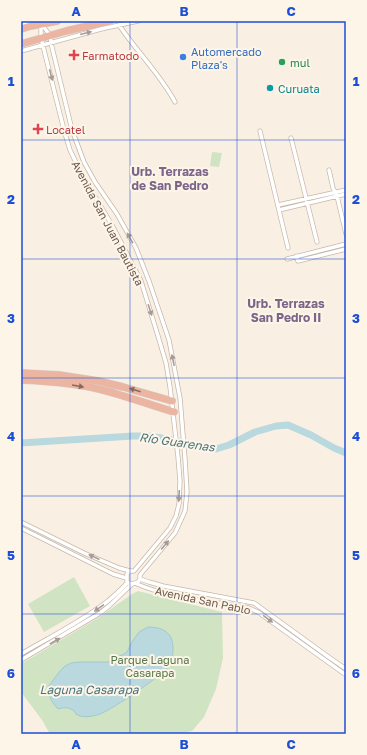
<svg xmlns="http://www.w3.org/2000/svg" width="367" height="755" font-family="'Golos Text',sans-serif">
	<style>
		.green { fill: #d0e4c3 }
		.water { fill: #bad9df; stroke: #a2c8cf }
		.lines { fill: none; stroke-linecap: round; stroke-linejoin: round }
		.river { stroke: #bad9df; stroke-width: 7 }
		.street-casing { stroke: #c7b8ab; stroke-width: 5 }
		.highway-casing { stroke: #d6d0cd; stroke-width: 8 }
		.street { stroke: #fff; stroke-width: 3.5 }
		.highway { stroke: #ebb5a1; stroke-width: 7 }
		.oneway { fill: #a79b94 }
		.oneway2 { fill: #866b5d }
		.grid { fill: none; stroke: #1d4ed8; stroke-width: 1; stroke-opacity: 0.55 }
		.health-dot { fill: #e0444e; stroke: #fcf5e8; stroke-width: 1.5 }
		.shop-dot { fill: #3f7fe0; stroke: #fcf5e8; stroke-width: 1.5 }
		.leisure-dot { fill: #2e9e5b; stroke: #fcf5e8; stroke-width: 1.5 }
		.culture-dot { fill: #0f9aa8; stroke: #fcf5e8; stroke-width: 1.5 }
		.labels { text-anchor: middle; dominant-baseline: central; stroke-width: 4; stroke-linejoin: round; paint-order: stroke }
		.shop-label { font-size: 11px; fill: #366cbe; stroke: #fcf5e8; text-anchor: start }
		.health-label { font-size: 11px; fill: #be3a42; stroke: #fcf5e8; text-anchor: start }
		.leisure-label { font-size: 11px; fill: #27864d; stroke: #fcf5e8; text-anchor: start }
		.culture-label { font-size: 11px; fill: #0d838f; stroke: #fcf5e8; text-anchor: start }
		.street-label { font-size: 11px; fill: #6d584c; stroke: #fcf5e8 }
		.park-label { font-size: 11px; fill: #557749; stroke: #fcf5e8 }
		.neighbourhood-label { font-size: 12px; font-weight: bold; fill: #7d658a; stroke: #fcf5e8 }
		.water-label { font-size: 12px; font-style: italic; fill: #49747e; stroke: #fcf5e8 }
		.neatline { fill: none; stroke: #1d4ed8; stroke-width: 1.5 }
		.grid-label { font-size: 13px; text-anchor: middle; font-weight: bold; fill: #1d4ed8 }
	</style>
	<rect width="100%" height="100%" fill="#f9f0e3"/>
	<path class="green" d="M212 152 222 153 219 167 210 166Z
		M74 577 90 606 44 632 28 604Z
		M138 591 222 612 223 658 216 689 204 717 192 731 178 734H50L42 720 21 692V664L98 618 132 594Z"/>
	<path class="water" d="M148 627C158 627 170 630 172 641 174 648 173 658 170 665 163 675 113 709 100 714 94 716 82 719 76 714 76 714 75 713 75 712 70 707 64 707 58 709 52 703 48 695 48 687L60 671 65 666 71 663 80 662H108L117 657 124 654 127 652 132 642 139 632Z"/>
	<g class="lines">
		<path class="river" d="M21 443 133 436H149L167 439 196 446 216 449 229 445 255 432 276 426 288 425 311 435 334 448 346 453"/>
		<defs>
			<path id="street" d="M21 24 29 21
				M41 24V38L64 130 70 150 81 173 113 227 141 281 158 336 166 363 170 387 178 457 180 481 179 504 176 516 170 528 134 571H130L127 574V581L129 583 132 584
				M119 25C137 52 160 74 175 102
				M21 51 101 29 138 21
				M260 131 288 248
				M291 138 317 242
				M329 170 333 188 337 196 346 234
				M278 205 346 190
				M279 210 346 194
				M296 256 298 261 346 249
				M287 259 346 244
				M21 522 84 553 119 568 130 571
				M21 528 113 574 126 578
				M140 579 149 582 163 586 254 603 330 658 346 669
				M137 584C172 599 212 601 249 608L258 612 346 675
				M21 654C50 637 81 622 108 601 115 595 122 589 128 582
				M21 660 100 613 109 606 132 584 138 582 140 579V575L175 533 185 511 187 492 185 459 180 398 169 340 149 281 136 248 117 214 95 182 84 162 72 130 51 43 50 35 41 24"/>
			<path id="highway" d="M21 29 31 26 57 21
				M21 44 66 31 110 21
				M21 373 59 375 98 381 123 387 172 401
				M21 380C49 381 79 383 106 391 129 397 151 405 174 412"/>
		</defs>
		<use href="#street" class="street-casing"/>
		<use href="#highway" class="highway-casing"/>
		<use href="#street" class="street"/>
		<use href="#highway" class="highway"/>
	</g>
	<defs><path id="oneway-solid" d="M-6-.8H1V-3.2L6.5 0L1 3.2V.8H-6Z"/></defs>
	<g class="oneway">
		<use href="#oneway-solid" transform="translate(86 33) rotate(-14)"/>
		<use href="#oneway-solid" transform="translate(51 75) rotate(76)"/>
		<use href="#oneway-solid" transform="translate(130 238) rotate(-119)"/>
		<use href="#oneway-solid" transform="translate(150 310) rotate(72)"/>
		<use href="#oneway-solid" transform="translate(173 360) rotate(-102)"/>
		<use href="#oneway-solid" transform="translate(179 496) rotate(93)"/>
		<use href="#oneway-solid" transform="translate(165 545) rotate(-50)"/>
		<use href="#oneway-solid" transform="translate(94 557) rotate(-156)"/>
		<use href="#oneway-solid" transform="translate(99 608) rotate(145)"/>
		<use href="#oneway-solid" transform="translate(268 619) rotate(36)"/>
		<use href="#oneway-solid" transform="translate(55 641) rotate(-30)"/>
	</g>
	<g class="oneway2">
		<use href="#oneway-solid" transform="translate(78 386) rotate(10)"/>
		<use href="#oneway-solid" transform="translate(135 390) rotate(-163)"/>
	</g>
	<path class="grid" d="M130 21V734M237 21V734M21 140H346M21 259H346M21 378H346M21 496H346M21 614H346"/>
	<g class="health-dot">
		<path d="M72 49h4v4h4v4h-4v4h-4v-4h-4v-4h4z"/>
		<path d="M36 123h4v4h4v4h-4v4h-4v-4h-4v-4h4z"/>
	</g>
	<circle class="shop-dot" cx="183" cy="57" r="4"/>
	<circle class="leisure-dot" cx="282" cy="62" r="4"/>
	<circle class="culture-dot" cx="270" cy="88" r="4"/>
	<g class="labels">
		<g class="shop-label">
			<text x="191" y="51">Automercado<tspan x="191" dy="13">Plaza's</tspan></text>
		</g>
		<g class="health-label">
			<text x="82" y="55">Farmatodo</text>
			<text x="46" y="129">Locatel</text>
		</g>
		<g class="leisure-label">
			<text x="290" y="62">mul</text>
		</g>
		<g class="culture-label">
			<text x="278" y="88">Curuata</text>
		</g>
		<g class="street-label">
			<text transform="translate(108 223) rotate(62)">Avenida San Juan Bautista</text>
			<text transform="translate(203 600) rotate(12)">Avenida San Pablo</text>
		</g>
		<g class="park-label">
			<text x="150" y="659">Parque Laguna<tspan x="150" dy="13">Casarapa</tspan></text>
		</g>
		<g class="neighbourhood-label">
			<text x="170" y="171">Urb. Terrazas<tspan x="170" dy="14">de San Pedro</tspan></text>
			<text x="286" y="303">Urb. Terrazas<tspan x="286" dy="14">San Pedro II</tspan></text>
		</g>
		<g class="water-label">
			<text transform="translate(177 442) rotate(8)">Río Guarenas</text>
			<text x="89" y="689">Laguna Casarapa</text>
		</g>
	</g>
	<rect width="367" height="755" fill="none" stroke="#fcf5e8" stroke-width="44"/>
	<rect x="22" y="22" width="323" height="711" class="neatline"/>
	<g class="grid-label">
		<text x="76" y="16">A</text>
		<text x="184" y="16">B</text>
		<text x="291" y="16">C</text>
		<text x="11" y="86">1</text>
		<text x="356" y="86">1</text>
		<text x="11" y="204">2</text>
		<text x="356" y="204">2</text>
		<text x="11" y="323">3</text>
		<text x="356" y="323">3</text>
		<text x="11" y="441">4</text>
		<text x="356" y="441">4</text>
		<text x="11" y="560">5</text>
		<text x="356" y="560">5</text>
		<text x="11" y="678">6</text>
		<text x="356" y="678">6</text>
		<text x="76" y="749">A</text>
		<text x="184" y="749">B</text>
		<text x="291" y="749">C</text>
	</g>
</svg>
